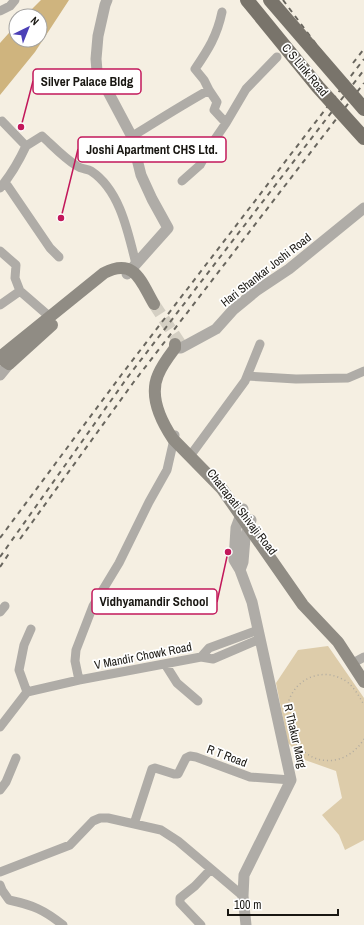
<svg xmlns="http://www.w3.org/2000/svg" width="364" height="925" font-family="'Archivo Narrow',sans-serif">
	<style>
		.green { fill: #dca }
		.water { fill: #cfb47e }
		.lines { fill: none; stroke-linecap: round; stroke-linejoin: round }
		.secondary-tunnel { stroke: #d4cfc3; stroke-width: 12; stroke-dasharray: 12 6; stroke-linecap: butt }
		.path { stroke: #afaaa0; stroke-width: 1.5; stroke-dasharray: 1 3; stroke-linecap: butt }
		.minor { stroke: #afaca7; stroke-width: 9 }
		.tertiary { stroke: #afaca7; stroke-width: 11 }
		.secondary { stroke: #908c84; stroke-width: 12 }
		.rail { stroke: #69665e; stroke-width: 2; stroke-dasharray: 5 5; stroke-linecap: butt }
		.primary-bridge { stroke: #79746b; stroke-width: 14 }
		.labels { text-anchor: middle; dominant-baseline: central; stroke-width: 3.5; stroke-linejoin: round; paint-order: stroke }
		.street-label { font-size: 12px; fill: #191712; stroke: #fff }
		.leader { fill: none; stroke: #c2185b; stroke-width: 1.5 }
		.callout-dot { fill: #c2185b; stroke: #fff; stroke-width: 1.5 }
		.callout { fill: #fff; stroke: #c2185b; stroke-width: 1.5 }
		.callout-label { font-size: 13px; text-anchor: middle; font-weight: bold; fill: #191712 }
	</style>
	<rect width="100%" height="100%" fill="#f5efe2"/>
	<path class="green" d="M328 646 364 698V840L345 850 339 835 322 815 342 798 336 771 305 760 288 743 276 683 298 650Z"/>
	<path class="water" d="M41 0H69L35 52 0 95V43L16 25V40H40V16H25Z"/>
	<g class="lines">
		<path class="secondary-tunnel" d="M154 304 181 345"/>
		<path class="path" d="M286 712C286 707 287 704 289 700 297 678 322 668 342 679 352 683 359 696 364 705
			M290 729C292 733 293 739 296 743 315 769 348 765 364 739"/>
		<path class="minor" d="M0 11 10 6 15 0
			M209 90 204 80 195 69C208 50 217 36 222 12
			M2 121 26 146 42 136C53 146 64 158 77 166 81 169 87 169 91 171 120 190 128 232 136 264
			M131 137C157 121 182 105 209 90L217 102 214 110 226 123 246 89 277 57
			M182 181 200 165 211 145 226 123
			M5 182 50 248 59 257
			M0 188C11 175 19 161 26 146
			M0 251 16 265 15 278 20 291 50 317
			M0 305 20 291
			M247 376 296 379 348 378 364 371
			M190 456 245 381 260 344
			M0 612 5 606
			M201 657 213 659 260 639
			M353 663 364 657
			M165 664 177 683 198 701
			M79 680 75 661 76 650 93 606 119 563 149 502 167 470 175 435
			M27 692 79 680 201 657 209 648 258 630
			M27 692 19 670 24 645 31 629
			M0 727 27 692
			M0 790 6 782 16 758
			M134 824 152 769 155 768 174 774H178L186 758 190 756 196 757 250 777 291 780
			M0 872 70 845 93 821 100 818H108L161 830 178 841 243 896
			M0 885 2 890 9 900C33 905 44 910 63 925
			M201 925 180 903V898L195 886 211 869"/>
		<path class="tertiary" d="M107 0 105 5 98 36 96 59 97 71 131 135 141 175 152 199 168 228 127 274
			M175 348H181L216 329 233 310 256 291 289 269 364 208
			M0 375 9 364
			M243 509 236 528 234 560 240 570 252 602 291 780 244 875 243 896 246 925
			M240 570 243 562 245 538 251 520"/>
		<path class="secondary" d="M175 344V348C169 356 162 365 158 375 149 396 161 421 173 439L222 489 303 605 338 642 364 682
			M0 357 104 273C135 257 141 282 154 304
			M0 358 9 364 52 325"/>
		<path class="rail" d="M283 0 328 60 364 101
			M353 63 364 49
			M0 538 122 374 364 59
			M20 539 133 383 364 83
			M0 557 127 378 364 70
			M0 567 10 552"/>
		<path class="primary-bridge" d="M247 0 318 87 364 138
			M270 0 364 109"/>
	</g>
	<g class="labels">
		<g class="street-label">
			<text transform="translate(305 70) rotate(50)">C S Link Road</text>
			<text transform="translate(266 270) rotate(-38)">Hari Shankar Joshi Road</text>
			<text transform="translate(242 512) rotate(52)">Chatrapati Shivaji Road</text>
			<text transform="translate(143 656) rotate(-11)">V Mandir Chowk Road</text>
			<text transform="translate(295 736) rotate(77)">R Thakur Marg</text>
			<text transform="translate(227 756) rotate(21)">R T Road</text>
		</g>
	</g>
	<path class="leader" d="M21 127L33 81M61 218L78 149M228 552L217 602"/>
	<g class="callout-dot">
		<circle cx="21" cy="127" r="4"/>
		<circle cx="61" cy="218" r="4"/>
		<circle cx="228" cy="552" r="4"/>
	</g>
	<g class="callout">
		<rect x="33" y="69" width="108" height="25" rx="4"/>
		<rect x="78" y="137" width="148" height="25" rx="4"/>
		<rect x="92" y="589" width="125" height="25" rx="4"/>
	</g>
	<g class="callout-label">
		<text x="87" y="86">Silver Palace Bldg</text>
		<text x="152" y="154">Joshi Apartment CHS Ltd.</text>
		<text x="154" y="606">Vidhyamandir School</text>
	</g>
	<g transform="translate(28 28) rotate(43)"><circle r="19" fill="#ffffff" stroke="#a3a2a0"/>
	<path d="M0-3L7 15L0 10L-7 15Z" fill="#4c40b7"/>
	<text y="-6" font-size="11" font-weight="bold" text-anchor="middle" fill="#191712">N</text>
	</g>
	<path d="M228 909v6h110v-6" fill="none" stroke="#191712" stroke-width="2"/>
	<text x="234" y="909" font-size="12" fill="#191712" stroke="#ffffff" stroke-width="3" paint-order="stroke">100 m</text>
</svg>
